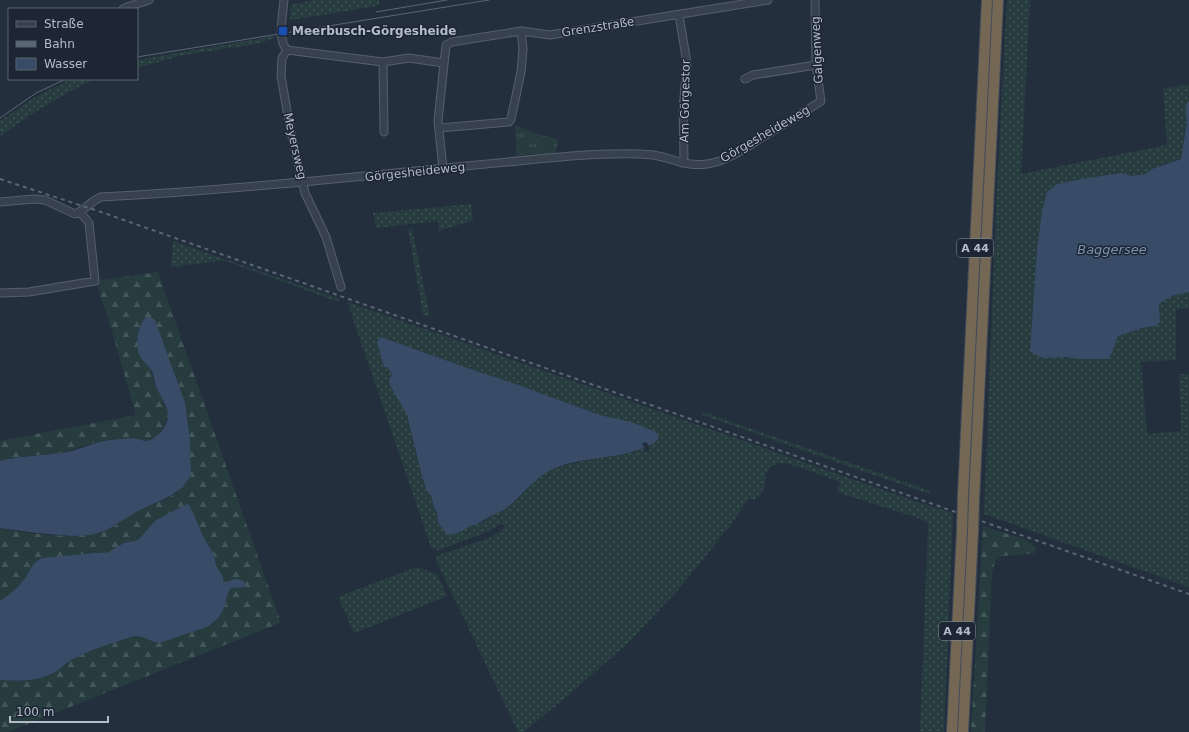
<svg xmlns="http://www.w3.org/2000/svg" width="1189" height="732" font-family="'DejaVu Sans',sans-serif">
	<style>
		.grass { fill: url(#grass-dots); fill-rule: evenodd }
		.forest { fill: url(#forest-firs) }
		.park { fill: url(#park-tufts) }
		.water { fill: #394c67 }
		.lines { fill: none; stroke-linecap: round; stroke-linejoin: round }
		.minor-casing { stroke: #565f6c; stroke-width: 9 }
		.highway-casing { stroke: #434c59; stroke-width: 12 }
		.minor { stroke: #38414e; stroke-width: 7 }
		.highway { stroke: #746855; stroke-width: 10 }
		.tram { stroke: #5a6575; stroke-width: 1 }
		.rail { stroke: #5a6575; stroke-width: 2; stroke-dasharray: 4 4; stroke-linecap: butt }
		.highway-bridge-casing { stroke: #434c59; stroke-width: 12; stroke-linecap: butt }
		.highway-bridge { stroke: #746855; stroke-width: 10 }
		.transit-dot { fill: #1a4fb4; stroke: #1d2633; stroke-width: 1.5 }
		.labels { text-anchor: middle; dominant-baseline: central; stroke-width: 3; stroke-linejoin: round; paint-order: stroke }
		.shield { fill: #1d2633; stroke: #878f9c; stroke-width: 1 }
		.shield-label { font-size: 11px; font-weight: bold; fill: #b4bcc9 }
		.street-label { font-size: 12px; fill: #b4bcc9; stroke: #1d2633 }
		.poi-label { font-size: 12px; font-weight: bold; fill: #b4bcc9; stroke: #1d2633; text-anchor: start }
		.water-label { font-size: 13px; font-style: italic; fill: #7c92b1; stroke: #1d2633 }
	</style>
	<defs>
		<pattern id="grass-dots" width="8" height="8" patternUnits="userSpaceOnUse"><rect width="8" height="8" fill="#263c3f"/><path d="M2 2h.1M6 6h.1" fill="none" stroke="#435659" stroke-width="1.8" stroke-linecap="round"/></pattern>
		<pattern id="forest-firs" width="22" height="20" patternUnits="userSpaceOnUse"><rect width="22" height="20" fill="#263c3f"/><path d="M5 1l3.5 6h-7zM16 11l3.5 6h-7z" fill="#435659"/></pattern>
		<pattern id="park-tufts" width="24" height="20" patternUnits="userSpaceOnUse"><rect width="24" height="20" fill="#263c3f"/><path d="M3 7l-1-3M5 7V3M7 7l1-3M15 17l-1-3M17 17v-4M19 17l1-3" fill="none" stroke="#435659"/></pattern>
	</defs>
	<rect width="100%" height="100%" fill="#242f3e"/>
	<path class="grass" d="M318 0H379L380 5 354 10 290 20 291 4Z
		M1007 0H1030L1021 174 1167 145 1163 88 1189 85V102H1187L1185 110 1187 122 1181 158 1152 169 1147 174 1132 176 1121 173 1057 184 1033 318 1030 352 1057 357 1108 359C1113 353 1115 344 1118 336L1142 328 1156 326 1160 322 1159 304 1172 296 1189 292V308L1176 310V360L1141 362 1147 434 1181 431 1179 374H1189V587L984 514 996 211Z
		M275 36V38L256 44 184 55 137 68V60Z
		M72 79H94C59 97 31 113 0 137V121L37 96Z
		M471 204 473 220 439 231 438 221 376 228 373 213Z
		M412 228 430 317 423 315 408 229Z
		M173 241 339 299V302L226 261H217L171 267Z
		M348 302 926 505 953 513 944 732H920L928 524 921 519 837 492 840 482C827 478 791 462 780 463 776 464 775 466 771 466L765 474 766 484 761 493 754 500 749 498 730 526 678 590 629 642 571 693 524 732H518L436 560V556L489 538 506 527 501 524 487 532 439 550H436L431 547 354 322ZM382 337 476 371 510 382 600 415 610 417 653 444 649 445 650 451 645 452 644 448 635 452 600 457 562 466 549 471 536 479 503 511 495 513 483 522 471 525 465 529 454 534 447 535 438 522 437 513 434 507 431 496 426 489 422 476 407 415 397 395 394 392 390 381 392 374 387 367 384 366 377 342Z
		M703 412 931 491 929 494 702 415Z
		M416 567 437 574 447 596 354 633 338 597Z"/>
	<path class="forest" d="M158 272 279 617 280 623 8 732H0V680C18 682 35 682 51 674 61 670 69 660 79 656 97 647 116 642 135 636 147 636 150 644 162 642L207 627C216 621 223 613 225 603 227 596 227 594 231 588L246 587 224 583 223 577 216 565 214 555 204 538 190 506 142 535 138 540 124 544 107 553H94L39 559C32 566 29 573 24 580 18 589 9 595 0 601V528C27 534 80 541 106 530 117 526 125 518 135 512 150 505 169 500 182 488 185 485 188 480 191 476L160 335 155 320 138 330 139 352 141 358 151 370 155 385 167 409 169 415 163 430 157 436 145 441C128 437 107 440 90 444 80 446 71 451 61 453 40 456 20 455 0 461V441L136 415 111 328 97 285 101 280Z
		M983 526 1027 540 1036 548 1035 553 1003 556 995 561 992 574 985 732H971Z"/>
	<path class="park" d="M515 125 544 136 558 139 557 148 555 153 516 155Z"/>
	<path class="water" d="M1187 102H1189V292L1172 296 1159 304 1160 322 1156 326 1142 328 1118 336C1115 344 1113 353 1108 359H1079L1067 357 1043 358 1030 352 1037 250 1042 211 1047 192 1057 184 1082 179 1121 173 1132 176 1146 174 1152 169 1181 159 1187 122 1185 110Z
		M146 317H151L155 320 185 403 190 440 191 476 182 488 170 496 136 512 107 530 91 535 72 536 37 533 0 528V461C20 456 40 456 60 453 78 451 93 442 111 440 120 439 129 438 138 439 142 440 144 441 147 441 158 438 169 426 168 414 167 404 159 395 156 386 154 381 154 376 152 371 149 366 143 362 140 357 135 346 137 325 146 317Z
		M381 337 476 371 510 382 600 415 631 422 656 432 659 438 653 444 648 446 647 442 642 443 644 448C614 460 578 456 549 471 531 481 521 497 505 509 502 512 500 511 497 513 494 514 478 523 476 525H471C464 531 456 534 447 535L438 522 437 513 434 507 431 496 426 489 422 476 407 415 390 385 389 381 392 374 387 367H384L377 342Z
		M187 504 190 506 204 538 214 555 216 565 223 577 224 583C233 580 239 576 246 584V587L231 588C227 594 227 597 225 603 223 614 216 621 207 627L162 642C150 644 147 636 135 636 115 642 95 648 77 657 67 661 61 670 51 674 35 682 18 681 0 680V601C9 595 16 590 22 582 30 574 31 561 43 558L94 553H107L124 543 138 540 156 520Z"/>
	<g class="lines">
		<defs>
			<path id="minor" d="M284 0C283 14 277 40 287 50L282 58 281 76 290 128 305 193 326 237 341 287
				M123 9 127 7 149 0
				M679 15 687 63 683 110 684 157 682 163
				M287 50 383 62 409 58 444 63
				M383 62 384 132
				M745 79 753 75 816 65
				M439 128 509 122 511 119 521 72 523 49 521 31
				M443 169 438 121 446 45 452 42 521 31 550 35 768 0
				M0 202 34 199 45 200 75 214C85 210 91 201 101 197 258 189 414 170 571 156 598 154 627 152 653 155 673 158 685 167 707 164 729 161 748 146 766 135 785 124 803 113 821 101L816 65 815 0
				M0 293 29 292 95 281 89 223 80 212"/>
			<path id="highway" d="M963 495 987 0
				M974 500 998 0
				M952 732 962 531
				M963 732 973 532"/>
		</defs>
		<use href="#minor" class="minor-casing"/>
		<use href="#highway" class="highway-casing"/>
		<use href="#minor" class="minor"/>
		<use href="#highway" class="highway"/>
		<path class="tram" d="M376 12 447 0
			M137 57 489 0
			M0 118 36 93 66 79"/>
		<path class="rail" d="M0 179 101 212 1189 594"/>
		<defs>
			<path id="highway-bridge" d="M962 531 963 495
				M973 532 974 500"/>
		</defs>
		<use href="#highway-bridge" class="highway-bridge-casing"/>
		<use href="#highway-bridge" class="highway-bridge"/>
	</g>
	<rect class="transit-dot" x="278" y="26" width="10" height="10" rx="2"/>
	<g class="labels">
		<g class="shield">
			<rect x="957" y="239" width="36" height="18" rx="3"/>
			<rect x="939" y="622" width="36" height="18" rx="3"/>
		</g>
		<g class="shield-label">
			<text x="975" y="248">A 44</text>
			<text x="957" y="631">A 44</text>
		</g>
		<g class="street-label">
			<text transform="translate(598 27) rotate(-9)">Grenzstraße</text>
			<text transform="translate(817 50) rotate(-93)">Galgenweg</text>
			<text transform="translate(685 101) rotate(-89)">Am Görgestor</text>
			<text transform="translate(765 134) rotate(-30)">Görgesheideweg</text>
			<text transform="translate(295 146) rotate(77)">Meyersweg</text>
			<text transform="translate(415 172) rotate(-6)">Görgesheideweg</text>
		</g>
		<g class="poi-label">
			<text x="292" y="31">Meerbusch-Görgesheide</text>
		</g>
		<g class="water-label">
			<text x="1112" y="249">Baggersee</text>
		</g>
	</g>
	<rect x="8" y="8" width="130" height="72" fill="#1d2633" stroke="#59626f"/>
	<rect x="16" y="21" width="20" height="6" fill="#38414e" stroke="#59626f"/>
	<text x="44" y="28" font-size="12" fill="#b4bcc9">Straße</text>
	<rect x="16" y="41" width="20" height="6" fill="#5a6575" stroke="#59626f"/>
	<text x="44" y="48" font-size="12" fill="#b4bcc9">Bahn</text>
	<rect x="16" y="58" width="20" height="12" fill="#394c67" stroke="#59626f"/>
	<text x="44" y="68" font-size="12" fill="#b4bcc9">Wasser</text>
	<path d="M10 716v6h98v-6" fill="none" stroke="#b4bcc9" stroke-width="2"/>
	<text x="16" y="716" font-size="12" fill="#b4bcc9" stroke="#1d2633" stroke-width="3" paint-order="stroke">100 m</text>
</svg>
